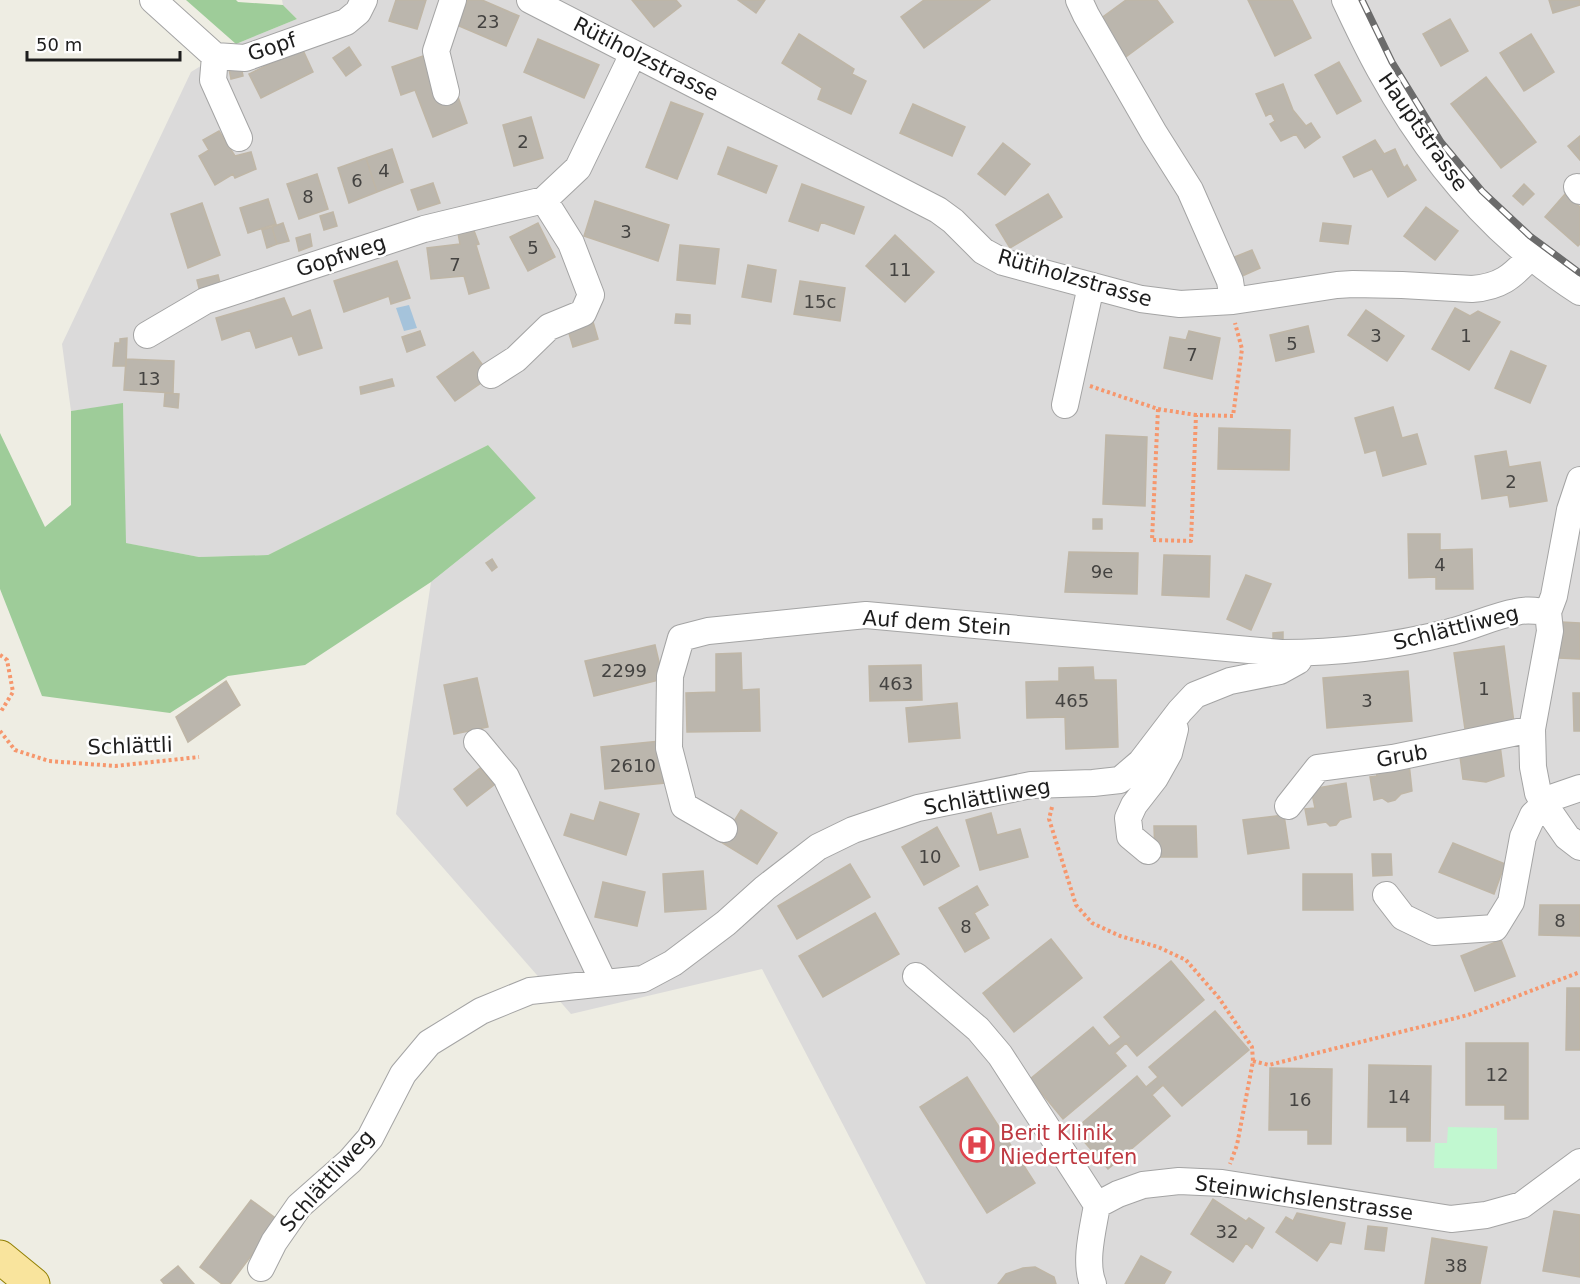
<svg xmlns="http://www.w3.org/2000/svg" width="1580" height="1284" font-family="'DejaVu Sans',sans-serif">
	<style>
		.residential { fill: #dbdada }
		.forest { fill: #9ecc99 }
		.park { fill: #c1f8d0 }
		.water { fill: #a5c3db }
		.building { fill: #bbb6ad; stroke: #bfb6a6; stroke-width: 1.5 }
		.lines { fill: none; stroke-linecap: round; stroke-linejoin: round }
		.minor-casing { stroke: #a4a4a4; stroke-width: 28 }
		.major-casing { stroke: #928004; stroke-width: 35 }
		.path { stroke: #f6976d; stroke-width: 4; stroke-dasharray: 3 3; stroke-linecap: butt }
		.minor { stroke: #fff; stroke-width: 26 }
		.major { stroke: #f9e49d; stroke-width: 33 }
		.rail-casing { stroke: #6b6b6b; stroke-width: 7 }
		.rail { stroke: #fff; stroke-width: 4.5; stroke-dasharray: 14; stroke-linecap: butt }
		.labels { text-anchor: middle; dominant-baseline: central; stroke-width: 5; stroke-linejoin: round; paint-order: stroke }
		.number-label { font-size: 18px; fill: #444341 }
		.street-label { font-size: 21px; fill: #1d1d1d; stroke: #fff }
		.health-label { font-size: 21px; fill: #be3a42; stroke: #fff; text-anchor: start }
	</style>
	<rect width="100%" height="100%" fill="#eeede3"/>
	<path class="residential" d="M282 0H1580V1284H926L762 969 571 1014 396 814 431 582 536 498 488 445 268 555 199 557 125 543 123 404 71 411 62 344 191 72 236 44 297 19 283 5Z"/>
	<path class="forest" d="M186 0H236L238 2 283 5 297 19 236 44Z
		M123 403 126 543 199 557 268 555 488 445 536 498 431 582 305 665 228 676 170 713 42 696 0 589V433L45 527 71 505V411Z"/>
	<path class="park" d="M1448 1127 1497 1128V1169L1434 1168 1435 1143H1447Z"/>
	<path class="water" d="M409 305 417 328 404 331 396 308Z"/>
	<path class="building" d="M396 0H426L417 29 389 21Z
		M468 0H482L519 16 506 46 457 25Z
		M632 0H676L681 6 654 27Z
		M738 0H765L756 13Z
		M924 0H990L924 48 901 17Z
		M1126 0H1157L1173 22 1123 59 1096 22Z
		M1248 0H1292L1311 38 1275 56Z
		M1549 0H1580V5L1553 13Z
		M1450 19 1468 51 1441 66 1423 34Z
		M799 34 854 69 852 74 866 81 851 114 818 99 822 88 782 63Z
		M1531 34 1554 72 1524 91 1500 53Z
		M538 39 599 65 584 98 524 72Z
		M349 47 361 65 346 76 333 58Z
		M302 48 313 72 261 98 249 74Z
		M423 56 432 82 457 94 467 123 433 137 415 90 401 95 392 67Z
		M1339 62 1361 101 1337 114 1315 75Z
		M241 66 243 76 231 79 229 69Z
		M1486 77 1536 142 1501 168 1451 104Z
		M1283 84 1293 110 1306 126 1311 123 1320 137 1305 148 1296 134 1281 141 1270 124 1275 121 1271 113 1266 116 1256 94Z
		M671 102 703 114 677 179 646 167Z
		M913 104 965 127 952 156 900 133Z
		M531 117 543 158 514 166 503 125Z
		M219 131 235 156 251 152 256 169 235 178 233 174 215 185 199 156 209 150 203 140Z
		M1580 136V160L1568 146Z
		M1375 140 1384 154 1395 149 1404 168 1407 165 1416 180 1388 197 1372 169 1354 177 1343 157Z
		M1003 143 1030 164 1005 195 978 174Z
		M728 147 777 166 766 193 718 174Z
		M392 149 403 182 377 192 366 158Z
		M366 158 377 192 349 203 338 168Z
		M317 174 328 209 299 219 287 184Z
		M433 183 440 203 418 210 411 190Z
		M802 184 864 207 854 234 821 222 818 231 789 221Z
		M1524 184 1534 194 1523 205 1513 196Z
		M1048 194 1062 217 1010 248 996 225Z
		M1565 194 1580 207V244L1578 246 1545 217Z
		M268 199 276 224 248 233 240 208Z
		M595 201 669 225 658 261 584 236Z
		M202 203 220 255 188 268 171 214Z
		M1426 207 1458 231 1435 260 1404 236Z
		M333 212 337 226 324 230 320 216Z
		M283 223 289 241 277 244 272 227Z
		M538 223 555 257 528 271 510 237Z
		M1323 223 1351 226 1348 244 1320 241Z
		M272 227 277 244 267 248 262 230Z
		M473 228 479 244 476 245 489 288 469 294 464 276 431 279 427 248 460 244 458 233Z
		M310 234 312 246 299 251 296 238Z
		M895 235 934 272 905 302 866 266Z
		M680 245 719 249 715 284 677 280Z
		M1252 250 1260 268 1240 277 1232 258Z
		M397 261 410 298 391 304 389 296 344 312 334 281Z
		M748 265 776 270 771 302 742 297Z
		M218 275 221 287 200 292 197 280Z
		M800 281 845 288 840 321 794 314Z
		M284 298 292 317 310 310 322 348 299 355 292 336 256 348 250 330 222 340 216 318Z
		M1455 308 1470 316 1478 311 1500 322 1469 370 1432 349Z
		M1366 310 1404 336 1387 361 1348 335Z
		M676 314 690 315V324L675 323Z
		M591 315 598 339 573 347 566 323Z
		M1308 326 1314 352 1276 361 1270 335Z
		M420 331 425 345 407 352 402 337Z
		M1189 331 1220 338 1212 379 1164 368 1170 337 1186 340Z
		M127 338 126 366H113L115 343H120V339Z
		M1511 351 1546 366 1530 403 1495 388Z
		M473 352 491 376 455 401 437 377Z
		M126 359 174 361 173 393 124 390Z
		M392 379 394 386 361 394 360 387Z
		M165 393 179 394 178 408 164 406Z
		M1393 407 1402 438 1417 434 1426 464 1383 476 1376 450 1365 453 1355 418Z
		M1219 428 1290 430 1289 470 1218 469Z
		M1106 435 1147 437 1145 506 1103 504Z
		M1506 451 1509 467 1540 462 1547 501 1510 507 1508 495 1482 499 1475 456Z
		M1093 519H1102V529H1093Z
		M1408 534H1440V550L1472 549 1473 589H1436V577L1409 578Z
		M1069 552 1138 553 1137 594 1065 592Z
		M1164 555 1210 556 1209 597 1162 595Z
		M492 559 497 567 492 571 486 563Z
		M1246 575 1271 584 1251 630 1227 619Z
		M1561 622 1580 623V659L1559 658Z
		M1283 632V641L1273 642V633Z
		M655 645 663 679 594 696 585 661Z
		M1504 646 1514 723 1465 729 1454 653Z
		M741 653 742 690 759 689 760 731 687 732 686 693 716 692V654Z
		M921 665 922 700 870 701 869 666Z
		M1093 667 1094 680H1116L1118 747 1066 749 1065 717 1027 718 1026 682 1059 681V668Z
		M1408 671 1412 721 1327 728 1323 678Z
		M477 678 488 727 454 734 444 685Z
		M226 681 240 705 188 742 176 717Z
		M1573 693H1580V731H1574Z
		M957 703 960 738 909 742 906 708Z
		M660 741 665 783 605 789 601 747Z
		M1500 745 1504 776 1486 782 1463 779 1459 749Z
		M1409 763 1412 791 1401 794 1395 800 1388 802 1382 798 1374 800 1370 777 1377 776 1375 768Z
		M480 768 494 785 467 806 454 789Z
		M1346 783 1351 817 1340 820 1336 825 1330 826 1326 822 1308 825 1305 809 1315 808 1311 789Z
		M600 802 639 814 626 855 564 835 571 814 594 821Z
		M741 810 777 833 757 864 721 842Z
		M991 813 997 835 1020 829 1028 857 980 870 966 820Z
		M1284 815 1289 848 1248 854 1243 820Z
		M1154 826H1196L1197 857H1155Z
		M937 827 959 866 924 885 902 847Z
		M1453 843 1505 864 1494 894 1439 872Z
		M1372 854H1391L1392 875 1373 876Z
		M850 864 870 897 797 939 778 906Z
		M703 871 706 909 665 912 663 874Z
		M1303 874H1352L1353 910H1303Z
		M603 882 645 892 637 926 595 917Z
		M977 886 988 905 974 913 989 938 965 952 939 908Z
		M1540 905H1580V936L1539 935Z
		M875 913 899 954 823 997 799 956Z
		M1051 939 1082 978 1014 1032 983 993Z
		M1501 940 1515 976 1475 991 1461 956Z
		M1171 961 1204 1000 1137 1056 1126 1043 1115 1053 1126 1066 1063 1119 1030 1079 1093 1027 1109 1046 1121 1037 1104 1017Z
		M1567 988H1580V1050H1566Z
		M1215 1011 1249 1050 1182 1106 1163 1085 1152 1095 1170 1116 1108 1169 1074 1130 1137 1076 1146 1087 1158 1077 1149 1067Z
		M1466 1043H1528V1119H1505V1105H1466Z
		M1369 1065 1431 1066 1430 1141H1407V1127H1368Z
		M1270 1068 1332 1069 1331 1144H1308V1130H1269Z
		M967 1077 1035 1183 987 1213 920 1107Z
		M1213 1199 1246 1221 1249 1218 1264 1228 1252 1248 1246 1243 1233 1262 1191 1234Z
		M251 1200 278 1220 230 1284H222L200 1267Z
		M1554 1211 1580 1215V1277L1543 1271Z
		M1297 1213 1345 1223 1341 1244 1330 1242 1317 1261 1276 1232 1286 1217 1293 1221Z
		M1368 1226 1387 1228 1384 1251 1365 1249Z
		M1432 1238 1487 1247 1480 1284H1425Z
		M1141 1256 1171 1272 1164 1284H1125Z
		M178 1266 194 1284H164L161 1280Z
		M1035 1267 1054 1277 1056 1284H998L1006 1274 1023 1268Z"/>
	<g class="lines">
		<defs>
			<path id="minor" d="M153 0 215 56 245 58 346 22 358 12 364 0
				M530 0 938 210 953 221 983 251 1003 262 1141 299 1180 304 1233 301 1337 285 1353 284 1402 285 1472 289C1500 287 1512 277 1530 257
				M1079 0 1086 15 1154 133 1190 190 1230 281 1233 301
				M1345 0C1356 23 1367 47 1380 70 1429 159 1494 237 1580 292
				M215 56 213 80 239 138
				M446 92 436 51 453 0
				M1577 187 1580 191
				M147 335 205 301 424 229 544 200 578 168 633 54
				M491 375 516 359 549 327 583 313 591 295 571 243 544 200
				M1065 405 1091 286
				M1580 480 1570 510 1554 596 1548 612 1550 631 1532 729 1533 767 1538 793 1544 804 1567 837 1580 847
				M477 742 506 777 604 983
				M1288 806 1318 768 1393 758 1532 729
				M724 829 684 806 669 748 670 676 681 638 708 631 866 615 1281 653C1338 653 1395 646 1450 632 1472 627 1493 616 1516 612 1526 609 1537 611 1548 612
				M1148 851 1130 836 1128 818 1134 805 1155 778 1169 753 1175 729
				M1386 895 1403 917 1434 932 1495 928 1511 902 1523 837 1533 815 1551 798 1580 788
				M916 976 978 1029 1000 1055 1097 1205
				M261 1268 274 1242 299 1206 350 1161 370 1138 403 1074 429 1043 481 1011 530 991 643 979 673 963 726 923 765 888 818 847 853 830 918 808 1031 785 1093 783 1120 780 1141 762 1180 711 1195 695 1230 681 1280 671 1298 661 1303 653
				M1093 1284C1084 1262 1093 1229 1097 1205L1118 1194 1143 1185 1179 1181 1222 1183 1451 1219 1486 1215 1522 1205 1580 1162"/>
			<path id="major" d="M0 1257 33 1284"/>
		</defs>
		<use href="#minor" class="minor-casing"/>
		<use href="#major" class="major-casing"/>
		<path class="path" d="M1090 386 1158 409 1152 540 1191 541 1196 415 1233 416 1242 349 1235 323
			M1158 409 1196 415
			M0 655 7 660 13 692 0 713
			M0 731 15 750 49 761 115 766 199 757
			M1052 807 1049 819 1076 905 1092 923 1120 936 1158 947 1186 960 1219 998 1252 1047 1253 1061 1237 1145 1230 1164
			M1253 1061 1269 1065 1468 1015 1580 972"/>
		<use href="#minor" class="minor"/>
		<use href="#major" class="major"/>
		<defs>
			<path id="rail" d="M1362 0 1392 62 1441 142 1482 191 1530 236 1580 273"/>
		</defs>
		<use href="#rail" class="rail-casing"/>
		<use href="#rail" class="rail"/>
	</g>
	<defs>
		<symbol id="hospital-ring" viewBox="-11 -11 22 22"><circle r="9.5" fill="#fff" stroke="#e0444e" stroke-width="1.5"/><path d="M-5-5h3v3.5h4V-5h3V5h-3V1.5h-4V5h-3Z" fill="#e0444e"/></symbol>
	</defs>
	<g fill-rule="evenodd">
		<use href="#hospital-ring" x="958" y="1126" width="38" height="38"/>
	</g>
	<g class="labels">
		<g class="number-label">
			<text x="488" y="21">23</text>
			<text x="523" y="141">2</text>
			<text x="384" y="170">4</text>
			<text x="357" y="180">6</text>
			<text x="308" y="196">8</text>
			<text x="626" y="231">3</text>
			<text x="533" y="247">5</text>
			<text x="455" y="264">7</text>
			<text x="900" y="269">11</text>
			<text x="820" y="301">15c</text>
			<text x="1376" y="335">3</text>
			<text x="1466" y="335">1</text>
			<text x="1292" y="343">5</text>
			<text x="1192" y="354">7</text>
			<text x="149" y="378">13</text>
			<text x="1511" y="481">2</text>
			<text x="1440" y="564">4</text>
			<text x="1102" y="571">9e</text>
			<text x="624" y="670">2299</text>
			<text x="896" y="683">463</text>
			<text x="1484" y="688">1</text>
			<text x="1072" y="700">465</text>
			<text x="1367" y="700">3</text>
			<text x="633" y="765">2610</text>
			<text x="930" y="856">10</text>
			<text x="1560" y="920">8</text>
			<text x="966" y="926">8</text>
			<text x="1497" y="1074">12</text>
			<text x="1399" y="1096">14</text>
			<text x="1300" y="1099">16</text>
			<text x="1227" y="1231">32</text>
			<text x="1456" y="1265">38</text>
		</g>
		<g class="street-label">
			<text transform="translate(272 47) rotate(-18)">Gopf</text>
			<text transform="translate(646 59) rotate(27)">Rütiholzstrasse</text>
			<text transform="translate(1423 132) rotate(55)">Hauptstrasse</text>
			<text transform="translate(341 256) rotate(-18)">Gopfweg</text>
			<text transform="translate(1075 278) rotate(16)">Rütiholzstrasse</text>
			<text transform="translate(937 623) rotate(4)">Auf dem Stein</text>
			<text transform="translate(1456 628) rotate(-14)">Schlättliweg</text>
			<text transform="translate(130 746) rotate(-2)">Schlättli</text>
			<text transform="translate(1402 756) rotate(-10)">Grub</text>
			<text transform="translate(987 797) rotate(-10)">Schlättliweg</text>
			<text transform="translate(327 1181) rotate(-48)">Schlättliweg</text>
			<text transform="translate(1304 1198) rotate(8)">Steinwichslenstrasse</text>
		</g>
		<g class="health-label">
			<text x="1000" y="1133">Berit Klinik<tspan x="1000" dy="24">Niederteufen</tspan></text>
		</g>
	</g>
	<path d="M27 51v9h153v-9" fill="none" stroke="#1d1d1d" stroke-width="3"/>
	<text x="36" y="51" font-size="18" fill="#1d1d1d" stroke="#ffffff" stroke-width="4.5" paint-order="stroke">50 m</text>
</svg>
